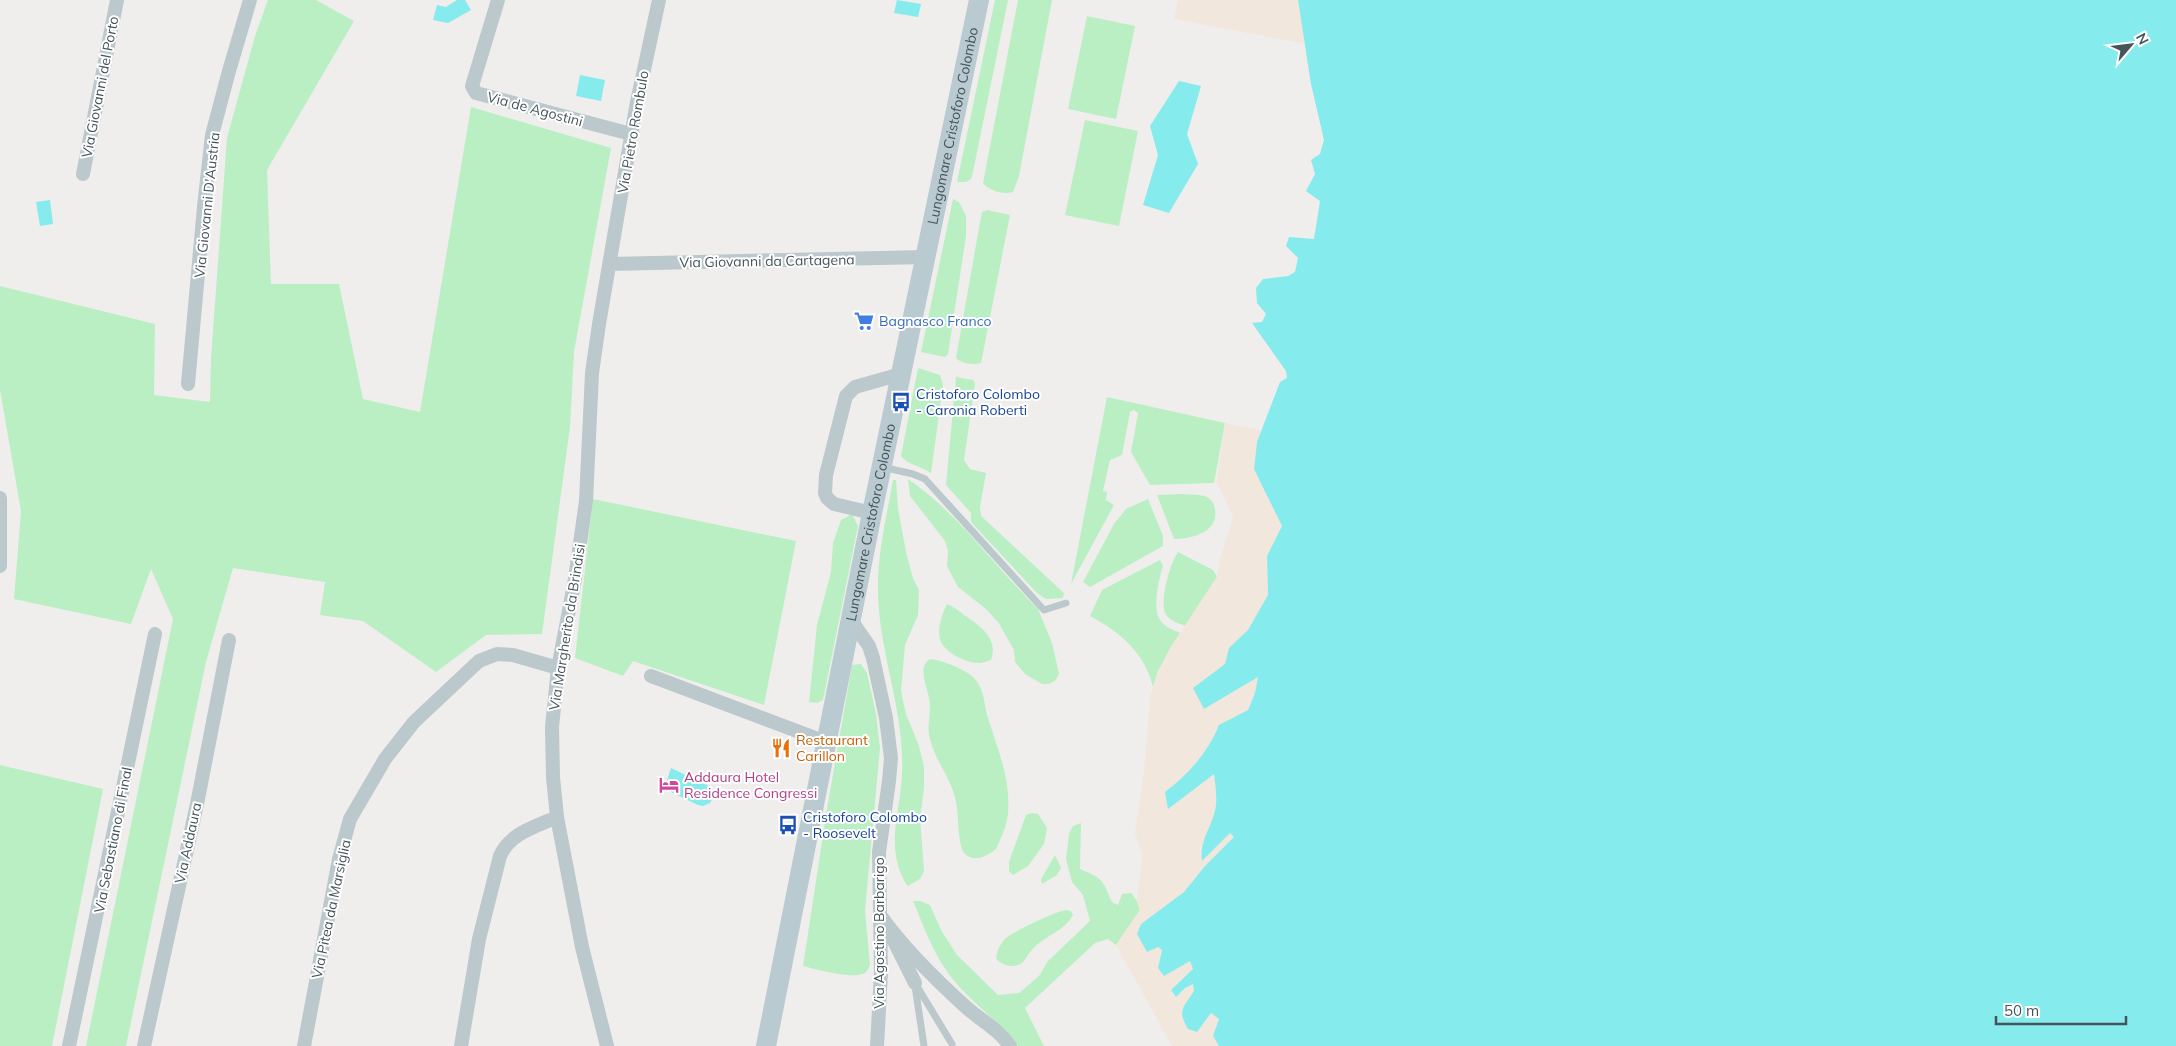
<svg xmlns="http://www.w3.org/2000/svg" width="2176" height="1046" font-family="Mulish,sans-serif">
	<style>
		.green { fill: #baefc4 }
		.sand { fill: #f2e7dd }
		.water { fill: #86ebec }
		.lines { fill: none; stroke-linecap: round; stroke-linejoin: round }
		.lane { stroke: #bbc8cc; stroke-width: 7 }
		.street { stroke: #bbc8cc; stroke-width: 14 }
		.secondary { stroke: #bacad1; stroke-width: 20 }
		.labels { text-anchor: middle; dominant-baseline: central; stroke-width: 4; stroke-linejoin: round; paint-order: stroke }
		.street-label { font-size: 14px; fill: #45545a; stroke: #fff }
		.shop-label { font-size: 14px; fill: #366cbe; stroke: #fff; text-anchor: start }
		.transit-label { font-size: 14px; fill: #164399; stroke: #fff; text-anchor: start }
		.food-label { font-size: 14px; fill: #c56008; stroke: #fff; text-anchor: start }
		.hotel-label { font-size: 14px; fill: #b23c85; stroke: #fff; text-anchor: start }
	</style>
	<rect width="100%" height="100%" fill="#f0eded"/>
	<path class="green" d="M268 0H316L354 21 267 170 271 284H339L363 399 420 412 471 107 611 148 574 352 570 427 542 634 486 635 436 672 363 621 320 615 325 582 233 568 206 662 126 1046H86L173 619 151 569 131 624 14 599 21 511 0 390V286L155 324 154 395 210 402 211 358 227 138 255 36Z
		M995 0H1008L973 172 971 179 966 182H957Z
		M1018 0H1052L1019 176 1013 192C1003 195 990 191 983 183Z
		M1087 16 1135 26 1116 119 1068 109Z
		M1085 120 1138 131 1119 226 1065 215Z
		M953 199 959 202 966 216V236L948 354 945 357 921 352Z
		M987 210 1010 215 981 363C973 365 962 364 956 358L979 228 982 212Z
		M918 368 940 375 943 385 931 473C921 466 908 465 901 456Z
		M956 377 973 380 975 384 964 460 970 469 986 473 980 507 981 516 1064 593 1063 598 1046 599 1037 593 971 522V513L946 485Z
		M1107 397 1225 423 1214 483 1150 485 1131 452 1138 413 1134 410 1130 412 1122 455 1110 460 1103 491 1107 492 1106 500 1114 505 1071 584Z
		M908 479C959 514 994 566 1038 609L1052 643 1059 674 1055 681 1049 684H1042L1025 674 1015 662 1014 650 998 622 986 609 958 587 947 566 948 551 945 541 910 496Z
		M893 480H896L898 509 906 552 913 578 919 590 918 615 905 645 901 691 906 714 919 746 924 767V788L920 818 924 871 920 879 908 886C905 883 903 878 901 874 887 838 901 809 902 773 905 710 877 649 878 585 878 550 887 515 893 480Z
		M1183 494C1190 495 1201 494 1207 497 1211 499 1215 505 1215 509 1219 532 1192 539 1174 539L1157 495Z
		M593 499 796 541 764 705 633 661 623 676 575 658Z
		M1148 499 1163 536V546L1090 587 1083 582 1114 524 1126 509Z
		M852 514 858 526 823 700 817 703 809 702 817 625 831 572 833 543 841 520Z
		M1178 552 1213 570 1217 577 1185 626C1178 623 1168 620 1165 613 1160 599 1170 563 1178 552Z
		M1160 560 1163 566C1159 578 1152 609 1160 620 1165 627 1173 630 1180 633L1158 671 1153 687C1145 653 1120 632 1090 616L1102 590Z
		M947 604C954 607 958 610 964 615 980 626 999 638 991 660 987 661 983 663 979 663 966 663 943 652 940 639 937 628 942 614 947 604Z
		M930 659C940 659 969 671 975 679 984 689 984 703 987 715 997 747 1011 779 1008 813 1007 826 1001 838 996 849 987 856 975 863 965 854 957 846 959 814 956 802 952 779 935 761 930 739 926 725 932 712 929 698 927 686 917 667 930 659Z
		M861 664 867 673 876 714 880 748 865 911 870 965C869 967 868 970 866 972 858 981 815 969 803 966L827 809 852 665Z
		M0 765 103 789 52 1046H0Z
		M1032 813 1038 814 1047 828 1044 844 1028 866 1013 875 1009 871V862L1026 815Z
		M1081 823 1080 869C1105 880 1101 878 1112 902L1118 905 1122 894 1131 893 1137 901 1140 910 1116 945 1108 939 1095 943 1025 1008 1044 1046H1018C996 1017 962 997 942 964 930 945 922 922 913 901H920L930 905 942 932 957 955 998 995 1019 993 1039 976 1048 961 1090 921 1083 895 1072 882 1066 859 1069 834 1073 826Z
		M1055 855 1061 868 1057 875 1042 884 1041 879Z
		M1065 910 1071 911 1073 915C1064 932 1043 936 1031 951 1026 956 1025 963 1018 965 1009 968 1002 964 996 959 997 951 999 946 1004 940 1009 933 1055 912 1065 910Z"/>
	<path class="sand" d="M1178 0H1298L1305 44 1174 19Z
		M1225 423 1261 430 1257 442 1254 469 1282 526 1267 557 1268 595 1248 630 1229 648 1225 664 1258 676 1255 693 1248 710 1219 725C1208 752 1188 775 1165 792L1215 773 1216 805 1212 822 1200 849 1202 861 1231 832 1234 837 1205 866 1184 892 1141 924 1162 950 1158 963 1190 960 1194 969 1180 980 1176 997 1185 988 1193 983 1195 991 1181 1010 1205 1023 1211 1013 1219 1019 1213 1036 1219 1046H1172L1116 945 1140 910 1137 901 1142 855 1135 833 1144 771 1150 696 1158 672 1170 648 1217 577 1220 559 1233 517 1217 482Z"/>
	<path class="water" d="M457 0H465L471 10 448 23 433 20 437 5 446 7Z
		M897 0 921 4 918 17 894 13Z
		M1298 0H2176V1046H1219L1213 1036 1219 1019 1211 1013 1197 1032 1188 1029C1177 1010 1183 1008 1194 991L1193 984 1185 988 1176 997 1171 990 1193 969 1190 961 1164 976 1158 968 1162 950 1158 947 1147 952 1137 934 1141 924 1184 892 1205 866 1234 837 1230 833 1202 861C1199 839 1213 827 1216 805 1217 795 1215 783 1214 774L1168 809 1165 792C1188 775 1208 752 1219 725L1248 710 1255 693 1258 677 1204 709 1193 688 1225 664 1229 648 1248 630 1268 595 1267 556 1282 526 1254 469 1257 442 1280 382 1287 378 1286 371 1252 323 1262 322 1266 314 1257 303 1256 288 1263 279 1288 276 1295 272 1298 258 1286 246 1289 237 1314 239 1320 201 1306 191 1315 174 1311 160 1320 154 1324 140 1311 84Z
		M580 75 605 80 601 101 576 96Z
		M1179 81 1201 86 1187 134 1198 164 1169 213 1143 205 1158 155 1150 126Z
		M50 200 53 224 40 226 36 202Z
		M671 768 711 787 714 796 710 803 703 806 698 805 669 791 666 783Z"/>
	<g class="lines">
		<path class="lane" d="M882 467 913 474 925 479 1044 610 1066 603
			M915 983 952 1044
			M915 986 924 1046"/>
		<path class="street" d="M498 0 472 86 476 93 631 134
			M83 174 117 0
			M609 264 926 257
			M188 384 204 207 212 135 229 71 250 0
			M0 498V566
			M872 513 834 504 827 498 825 493 826 475 846 396 855 387 901 374
			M851 620 869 646 873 658 886 718 891 758 889 781 879 852 881 972 877 1046
			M651 676 826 742
			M880 915C904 949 936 980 967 1008 983 1022 997 1028 1010 1046
			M893 939 915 983
			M69 1046 155 634
			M144 1046 197 804 229 640
			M304 1046 339 859 350 819 385 759 414 722 479 661 497 654 513 655 558 668
			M461 1046 479 939 500 856C510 833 535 827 557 817
			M607 1046 582 947 557 817 553 777 552 727 558 668 575 579 586 501 592 373 599 324 637 102 659 0"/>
		<path class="secondary" id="s1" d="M766 1046 872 513 979 0"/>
	</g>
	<defs>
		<symbol id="supermarket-bare" viewBox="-9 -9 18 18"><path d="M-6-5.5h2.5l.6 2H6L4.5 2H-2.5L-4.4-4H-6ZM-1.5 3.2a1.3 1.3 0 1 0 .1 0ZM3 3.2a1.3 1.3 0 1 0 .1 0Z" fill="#3f7fe0" stroke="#fff" stroke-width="2.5" paint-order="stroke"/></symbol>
		<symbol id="bus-bare" viewBox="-9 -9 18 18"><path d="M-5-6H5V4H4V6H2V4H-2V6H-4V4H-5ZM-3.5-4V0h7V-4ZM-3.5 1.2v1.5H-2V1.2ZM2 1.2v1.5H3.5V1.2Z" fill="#1a4fb4" stroke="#fff" stroke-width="2.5" paint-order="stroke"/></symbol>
		<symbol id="restaurant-bare" viewBox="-9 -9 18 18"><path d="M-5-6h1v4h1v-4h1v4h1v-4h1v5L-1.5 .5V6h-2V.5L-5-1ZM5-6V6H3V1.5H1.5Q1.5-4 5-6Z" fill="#e8710a" stroke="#fff" stroke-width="2.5" paint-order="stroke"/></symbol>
		<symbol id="hotel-bare" viewBox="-9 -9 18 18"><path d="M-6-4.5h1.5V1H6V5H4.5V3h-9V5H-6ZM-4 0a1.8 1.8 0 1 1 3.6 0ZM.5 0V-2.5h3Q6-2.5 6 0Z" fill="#d1479c" stroke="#fff" stroke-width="2.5" paint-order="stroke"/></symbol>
	</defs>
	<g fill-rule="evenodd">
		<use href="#supermarket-bare" x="850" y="307" width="28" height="28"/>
		<use href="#bus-bare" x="887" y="388" width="28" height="28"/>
		<use href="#restaurant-bare" x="767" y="734" width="28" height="28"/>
		<use href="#hotel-bare" x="655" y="771" width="28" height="28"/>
		<use href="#bus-bare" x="774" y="811" width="28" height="28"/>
	</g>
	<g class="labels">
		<g class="street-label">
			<text transform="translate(100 87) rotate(-79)">Via Giovanni del Porto</text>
			<text transform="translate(535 109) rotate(15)">Via de Agostini</text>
			<text stroke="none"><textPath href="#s1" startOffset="939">Lungomare Cristoforo Colombo</textPath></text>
			<text transform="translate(633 132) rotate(-80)">Via Pietro Rombulo</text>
			<text transform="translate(207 205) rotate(-84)">Via Giovanni D'Austria</text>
			<text transform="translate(767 261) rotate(-1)">Via Giovanni da Cartagena</text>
			<text stroke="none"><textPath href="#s1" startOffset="534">Lungomare Cristoforo Colombo</textPath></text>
			<text transform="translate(567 627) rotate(-81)">Via Margherito da Brindisi</text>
			<text transform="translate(113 840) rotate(-79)">Via Sebastiano di Final</text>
			<text transform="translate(188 843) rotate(-78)">Via Addaura</text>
			<text transform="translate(331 909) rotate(-78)">Via Pitea da Marsiglia</text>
			<text transform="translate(879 933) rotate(-90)">Via Agostino Barbarigo</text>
		</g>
		<g class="shop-label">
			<text x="879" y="321">Bagnasco Franco</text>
		</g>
		<g class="transit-label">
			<text x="916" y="394">Cristoforo Colombo<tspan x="916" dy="16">- Caronia Roberti</tspan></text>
			<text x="803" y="817">Cristoforo Colombo<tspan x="803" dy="16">- Roosevelt</tspan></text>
		</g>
		<g class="food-label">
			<text x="796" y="740">Restaurant<tspan x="796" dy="16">Carillon</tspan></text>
		</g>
		<g class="hotel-label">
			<text x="684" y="777">Addaura Hotel<tspan x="684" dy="16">Residence Congressi</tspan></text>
		</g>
	</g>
	<g transform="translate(2131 45) rotate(62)" stroke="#ffffff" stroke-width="4" paint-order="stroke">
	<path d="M0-4L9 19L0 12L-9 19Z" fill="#45545a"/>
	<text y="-8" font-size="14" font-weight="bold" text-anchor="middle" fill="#45545a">N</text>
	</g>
	<path d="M1996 1016v8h130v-8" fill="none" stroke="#45545a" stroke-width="2.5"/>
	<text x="2004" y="1016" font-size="15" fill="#45545a" stroke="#ffffff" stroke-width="4" paint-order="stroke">50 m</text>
</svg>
